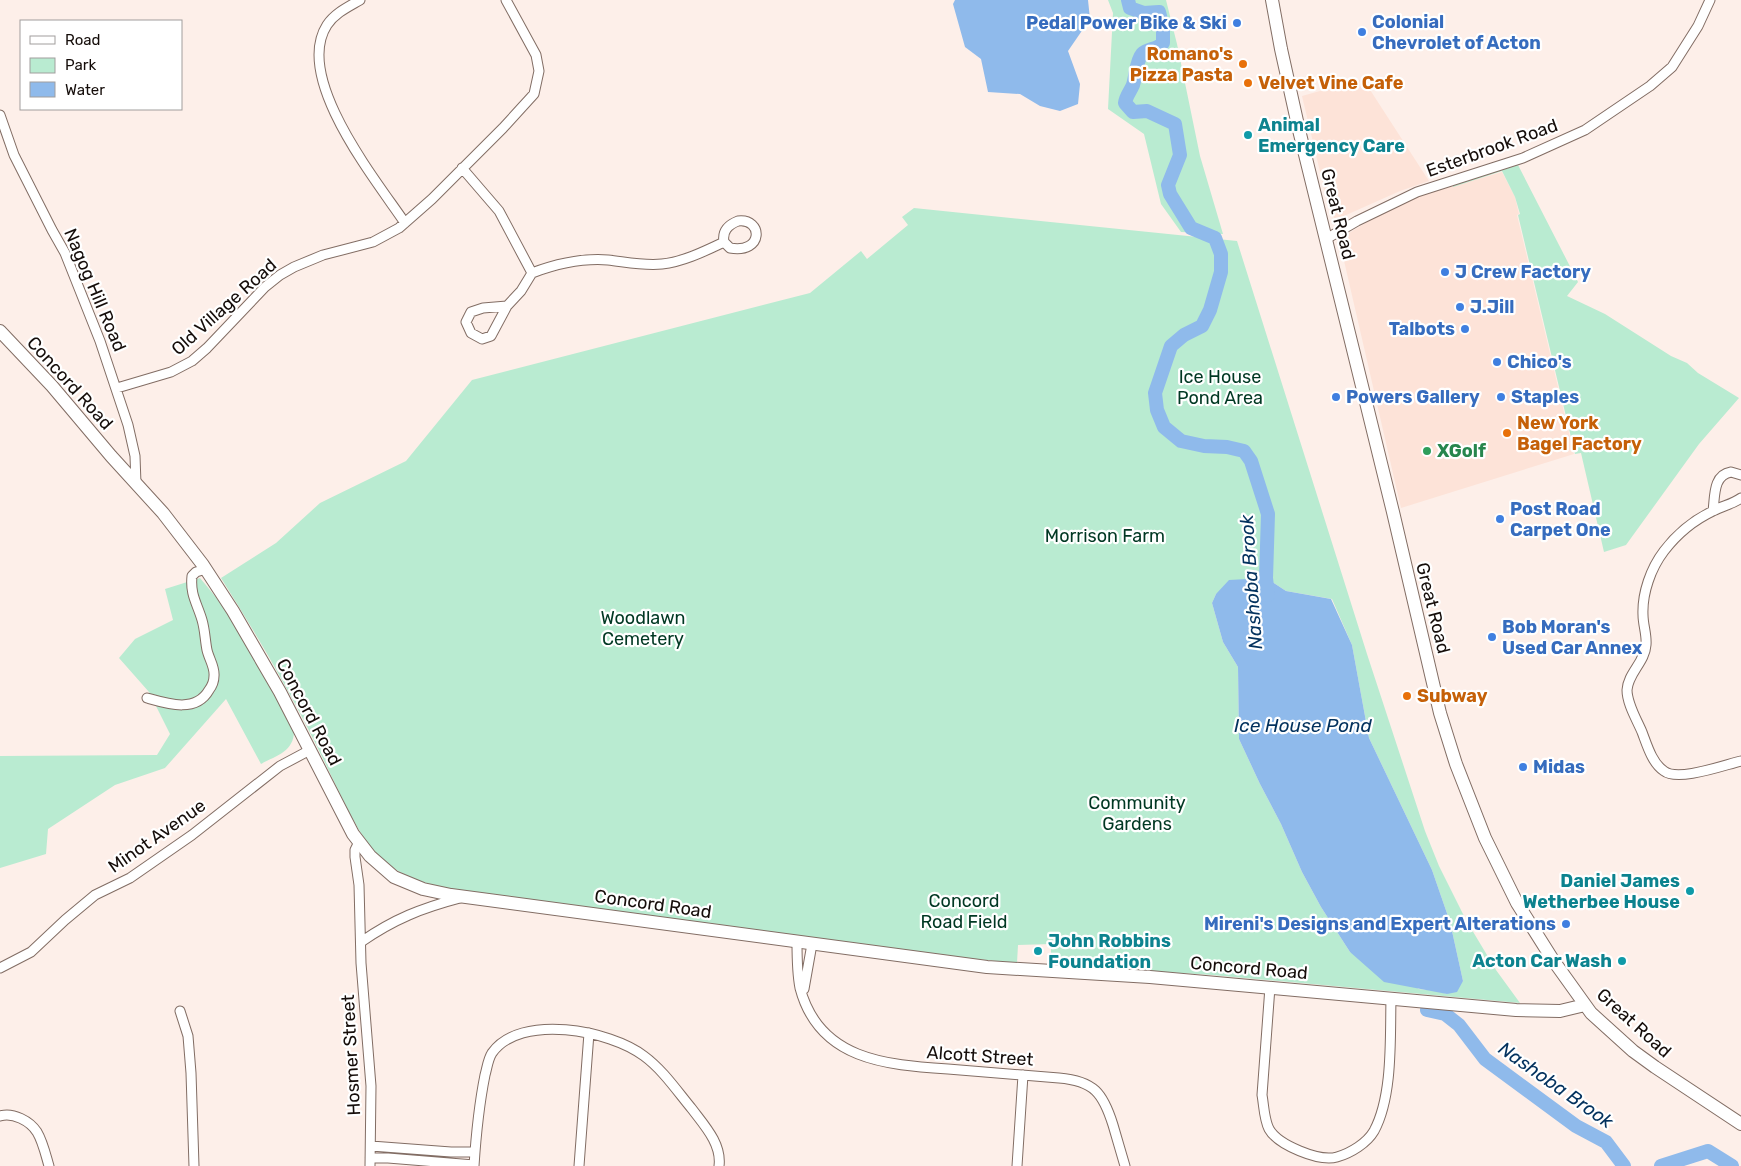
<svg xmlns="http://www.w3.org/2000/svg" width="1741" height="1166" font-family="Rubik,sans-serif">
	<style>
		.built { fill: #fde3d8 }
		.green { fill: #b9ebd1; fill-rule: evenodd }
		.water { fill: #8fbaeb }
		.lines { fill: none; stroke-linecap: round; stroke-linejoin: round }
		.river { stroke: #8fbaeb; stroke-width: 14 }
		.street-casing { stroke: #826d64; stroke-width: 11 }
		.secondary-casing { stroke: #826d64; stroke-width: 14 }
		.street { stroke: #fff; stroke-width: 9 }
		.secondary { stroke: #fff; stroke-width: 12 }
		.shop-dot { fill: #3f7fe0; stroke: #fff; stroke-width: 2 }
		.food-dot { fill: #e8710a; stroke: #fff; stroke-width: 2 }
		.culture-dot { fill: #0f9aa8; stroke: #fff; stroke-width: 2 }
		.leisure-dot { fill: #2e9e5b; stroke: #fff; stroke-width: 2 }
		.labels { text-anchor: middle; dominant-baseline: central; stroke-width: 4.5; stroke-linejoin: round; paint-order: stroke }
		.shop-label { font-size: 18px; font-weight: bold; fill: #366cbe; stroke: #fff; text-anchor: start }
		.food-label { font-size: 18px; font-weight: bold; fill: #c56008; stroke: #fff; text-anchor: start }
		.culture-label { font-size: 18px; font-weight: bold; fill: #0d838f; stroke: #fff; text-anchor: start }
		.street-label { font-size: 18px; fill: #150d0a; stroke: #fff }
		.park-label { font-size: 18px; fill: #003823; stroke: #fff }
		.leisure-label { font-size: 18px; font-weight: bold; fill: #27864d; stroke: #fff; text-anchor: start }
		.water-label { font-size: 19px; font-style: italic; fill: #03325e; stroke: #fff }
	</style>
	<rect width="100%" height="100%" fill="#fdefe9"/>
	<path class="built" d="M1363 79 1429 181 1400 191 1335 220 1326 197 1302 96Z
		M1502 172 1515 197 1519 214 1517 215 1574 454 1401 508 1339 239 1402 201Z"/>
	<path class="green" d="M1108 0H1166L1177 44 1200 156 1223 234 1181 232 1161 204 1144 134 1108 109 1113 13Z
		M1518 165 1578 282 1567 296 1605 314 1671 356 1687 363 1698 373 1739 398 1699 444 1626 545 1604 552 1581 453 1575 454 1518 215 1520 214 1515 197 1502 171 1453 187V185Z
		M914 208 1237 241 1367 654 1425 831 1439 866 1466 920 1496 970 1520 1003 1212 975 1051 965V944L1018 945 1017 963 966 958 457 890C429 885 402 878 381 858 362 840 352 817 340 794 328 769 316 744 303 719 278 671 250 624 221 578L276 543 320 503 406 461 472 380 810 293 861 251 867 259 908 225 902 217ZM1266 578 1286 591 1332 599 1352 645 1369 738 1432 870 1450 922 1463 981 1447 994 1438 991 1419 989 1350 952 1321 907 1302 872 1281 824 1260 784 1239 739 1238 667 1223 642 1212 603 1216 594Z
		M200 578C239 622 265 678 294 729 295 751 278 755 261 764L226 699 165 768 115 785 48 829 46 854 0 868V756L157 755 170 734 149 692 119 658 135 639 173 620 165 589Z"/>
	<path class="water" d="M955 0H1088L1090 19 1068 51 1080 84 1078 104 1060 111 1040 106 1020 94 988 92 981 59 965 47 953 4Z
		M1266 578 1286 591 1331 599 1352 645 1369 738 1432 870 1450 922 1463 981 1457 992 1447 994 1384 982 1350 952 1321 907 1302 872 1281 824 1260 784 1239 739 1238 667 1223 642 1212 603 1216 594 1229 580Z"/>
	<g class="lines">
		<path class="river" d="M1128 0 1130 8 1144 13 1159 12 1163 28V43C1157 50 1148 48 1142 54 1136 61 1136 76 1133 85 1130 92 1126 96 1125 103L1133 112 1147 111 1175 124 1180 155 1168 185 1170 194 1191 228 1215 238 1221 254V272L1210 310 1202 326 1184 335 1171 346 1155 393 1157 410 1164 427 1181 441 1204 446 1227 447 1244 451 1251 461 1268 514 1266 578 1268 595
			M1427 1010 1445 1014 1459 1025 1485 1059 1576 1126 1606 1142 1624 1166
			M1661 1166 1708 1151 1732 1166"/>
		<defs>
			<path id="street" d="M360 0C348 7 335 13 327 25 293 78 376 180 405 223
				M0 115 14 155 52 230 65 253 100 341 128 425 135 456 136 484
				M462 168 499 211 532 273
				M738 221C763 218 764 254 730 248L724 242C722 231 728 225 738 221Z
				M1326 239 1357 221 1417 192 1523 158 1585 130 1650 86 1672 67 1698 26 1710 0
				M507 306 483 308 471 312 466 322 471 333 482 339 491 336 507 306 521 291 532 273C556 264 583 258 608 260 626 262 644 266 662 264 683 262 705 251 724 242
				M117 388 171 372 192 361 207 348 265 287 280 275 294 267 323 255 373 242 399 228 432 199 503 128 534 94 539 71 536 55 506 0
				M1741 498C1733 504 1722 506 1713 511 1694 520 1677 534 1664 551 1651 568 1642 593 1643 615 1643 625 1647 635 1646 645 1645 662 1628 673 1627 690 1627 704 1637 720 1642 732 1647 745 1652 763 1664 771 1678 782 1724 765 1741 761
				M1713 511C1715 496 1713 475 1731 472L1741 475
				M147 698C168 704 196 713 209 690 212 686 214 681 214 676 215 667 209 659 207 650 205 640 205 630 202 620 197 603 190 595 192 576L196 572 206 569
				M359 842 355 850V857L359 885 361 963 371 1086 370 1166
				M361 942C394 919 422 908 460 898
				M797 942C797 957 797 973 800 988 819 1060 886 1065 948 1069 985 1072 1022 1075 1059 1078 1094 1081 1103 1093 1113 1125 1117 1139 1121 1152 1125 1166
				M0 968 31 952 65 920 95 895 130 878 192 835 280 766 310 750
				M1270 987 1262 1095C1264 1106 1264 1119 1269 1129 1278 1145 1319 1162 1337 1157 1351 1153 1367 1143 1374 1131 1393 1096 1390 1038 1391 999
				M804 989 812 944
				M180 1011 188 1036 191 1073 194 1166
				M0 1116C13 1112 30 1121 37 1132 43 1142 46 1156 49 1166
				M371 1146 451 1152H475
				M370 1158H388L474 1165
				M474 1166C476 1135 479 1105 485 1075 487 1068 488 1059 492 1053 520 1013 610 1030 644 1056 663 1070 677 1091 692 1109 704 1125 722 1144 719 1166
				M579 1166 589 1033
				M1017 1166 1023 1075"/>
			<path id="secondary" d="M1272 0 1281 49 1299 130 1393 512 1440 713 1456 764 1485 838 1517 903 1553 960 1591 1013 1633 1051 1655 1067 1741 1124
				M0 331 52 386 111 456 163 513 203 565 233 611 280 692 353 834 370 856 394 877 423 889 451 895 987 967 1150 977 1516 1010 1560 1011 1585 1005"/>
		</defs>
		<use href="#street" class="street-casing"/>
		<use href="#secondary" class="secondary-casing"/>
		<use href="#street" class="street"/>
		<use href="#secondary" class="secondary"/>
	</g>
	<g class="shop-dot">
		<circle cx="1237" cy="23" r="5"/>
		<circle cx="1362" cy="32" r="5"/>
		<circle cx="1445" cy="272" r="5"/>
		<circle cx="1460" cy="307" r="5"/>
		<circle cx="1465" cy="329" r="5"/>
		<circle cx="1497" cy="362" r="5"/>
		<circle cx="1336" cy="397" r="5"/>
		<circle cx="1501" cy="397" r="5"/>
		<circle cx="1500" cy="519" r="5"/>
		<circle cx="1492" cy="637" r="5"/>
		<circle cx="1523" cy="767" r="5"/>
		<circle cx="1566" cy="924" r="5"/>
	</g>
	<g class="food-dot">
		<circle cx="1243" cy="64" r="5"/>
		<circle cx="1248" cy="83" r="5"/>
		<circle cx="1507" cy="433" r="5"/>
		<circle cx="1407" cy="696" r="5"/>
	</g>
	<g class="culture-dot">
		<circle cx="1248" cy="135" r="5"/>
		<circle cx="1690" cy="891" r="5"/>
		<circle cx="1038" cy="951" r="5"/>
		<circle cx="1622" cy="961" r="5"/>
	</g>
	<circle class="leisure-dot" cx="1427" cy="451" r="5"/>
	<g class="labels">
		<g class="shop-label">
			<text x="1372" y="22">Colonial<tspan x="1372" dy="21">Chevrolet of Acton</tspan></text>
			<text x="1227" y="23" text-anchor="end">Pedal Power Bike &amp; Ski</text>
			<text x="1455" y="272">J Crew Factory</text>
			<text x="1470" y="307">J.Jill</text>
			<text x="1455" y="329" text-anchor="end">Talbots</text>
			<text x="1507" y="362">Chico's</text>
			<text x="1346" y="397">Powers Gallery</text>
			<text x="1511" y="397">Staples</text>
			<text x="1510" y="509">Post Road<tspan x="1510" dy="21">Carpet One</tspan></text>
			<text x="1502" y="627">Bob Moran's<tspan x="1502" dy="21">Used Car Annex</tspan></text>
			<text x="1533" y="767">Midas</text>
			<text x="1556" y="924" text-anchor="end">Mireni's Designs and Expert Alterations</text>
		</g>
		<g class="food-label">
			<text x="1233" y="54" text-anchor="end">Romano's<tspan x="1233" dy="21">Pizza Pasta</tspan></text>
			<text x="1258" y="83">Velvet Vine Cafe</text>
			<text x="1517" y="423">New York<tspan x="1517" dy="21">Bagel Factory</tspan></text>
			<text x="1417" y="696">Subway</text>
		</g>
		<g class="culture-label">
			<text x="1258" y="125">Animal<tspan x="1258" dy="21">Emergency Care</tspan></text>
			<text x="1680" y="881" text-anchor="end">Daniel James<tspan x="1680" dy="21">Wetherbee House</tspan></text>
			<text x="1048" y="941">John Robbins<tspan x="1048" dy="21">Foundation</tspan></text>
			<text x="1612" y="961" text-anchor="end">Acton Car Wash</text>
		</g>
		<g class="street-label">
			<text transform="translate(1492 148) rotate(-20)">Esterbrook Road</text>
			<text transform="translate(1338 214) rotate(76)">Great Road</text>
			<text transform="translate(95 290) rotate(67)">Nagog Hill Road</text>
			<text transform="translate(224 307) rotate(-42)">Old Village Road</text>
			<text transform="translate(70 383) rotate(48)">Concord Road</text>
			<text transform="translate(1433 608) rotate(76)">Great Road</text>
			<text transform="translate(309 712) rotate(62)">Concord Road</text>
			<text transform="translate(157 836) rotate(-35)">Minot Avenue</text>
			<text transform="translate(653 904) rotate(8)">Concord Road</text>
			<text transform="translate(1249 968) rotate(5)">Concord Road</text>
			<text transform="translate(1634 1023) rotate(42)">Great Road</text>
			<text transform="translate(351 1055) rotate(-93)">Hosmer Street</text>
			<text transform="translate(980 1056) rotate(4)">Alcott Street</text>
		</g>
		<g class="park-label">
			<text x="1220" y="377">Ice House<tspan x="1220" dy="21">Pond Area</tspan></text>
			<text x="1105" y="536">Morrison Farm</text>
			<text x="643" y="618">Woodlawn<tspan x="643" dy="21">Cemetery</tspan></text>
			<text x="1137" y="803">Community<tspan x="1137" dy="21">Gardens</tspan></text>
			<text x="964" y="901">Concord<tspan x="964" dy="21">Road Field</tspan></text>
		</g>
		<g class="leisure-label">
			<text x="1437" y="451">XGolf</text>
		</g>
		<g class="water-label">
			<text transform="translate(1251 582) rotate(-94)">Nashoba Brook</text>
			<text x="1303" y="725">Ice House Pond</text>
			<text transform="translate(1556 1085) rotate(35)">Nashoba Brook</text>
		</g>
	</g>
	<rect x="20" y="20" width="162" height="90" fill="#ffffff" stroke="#a19e9d"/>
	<rect x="30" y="36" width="25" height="8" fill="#ffffff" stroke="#a19e9d"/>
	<text x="65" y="45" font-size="15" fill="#150d0a">Road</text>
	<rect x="30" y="58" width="25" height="15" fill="#b9ebd1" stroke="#a19e9d"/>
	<text x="65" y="70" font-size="15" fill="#150d0a">Park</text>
	<rect x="30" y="82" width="25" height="15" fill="#8fbaeb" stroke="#a19e9d"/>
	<text x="65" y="95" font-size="15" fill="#150d0a">Water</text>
</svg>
